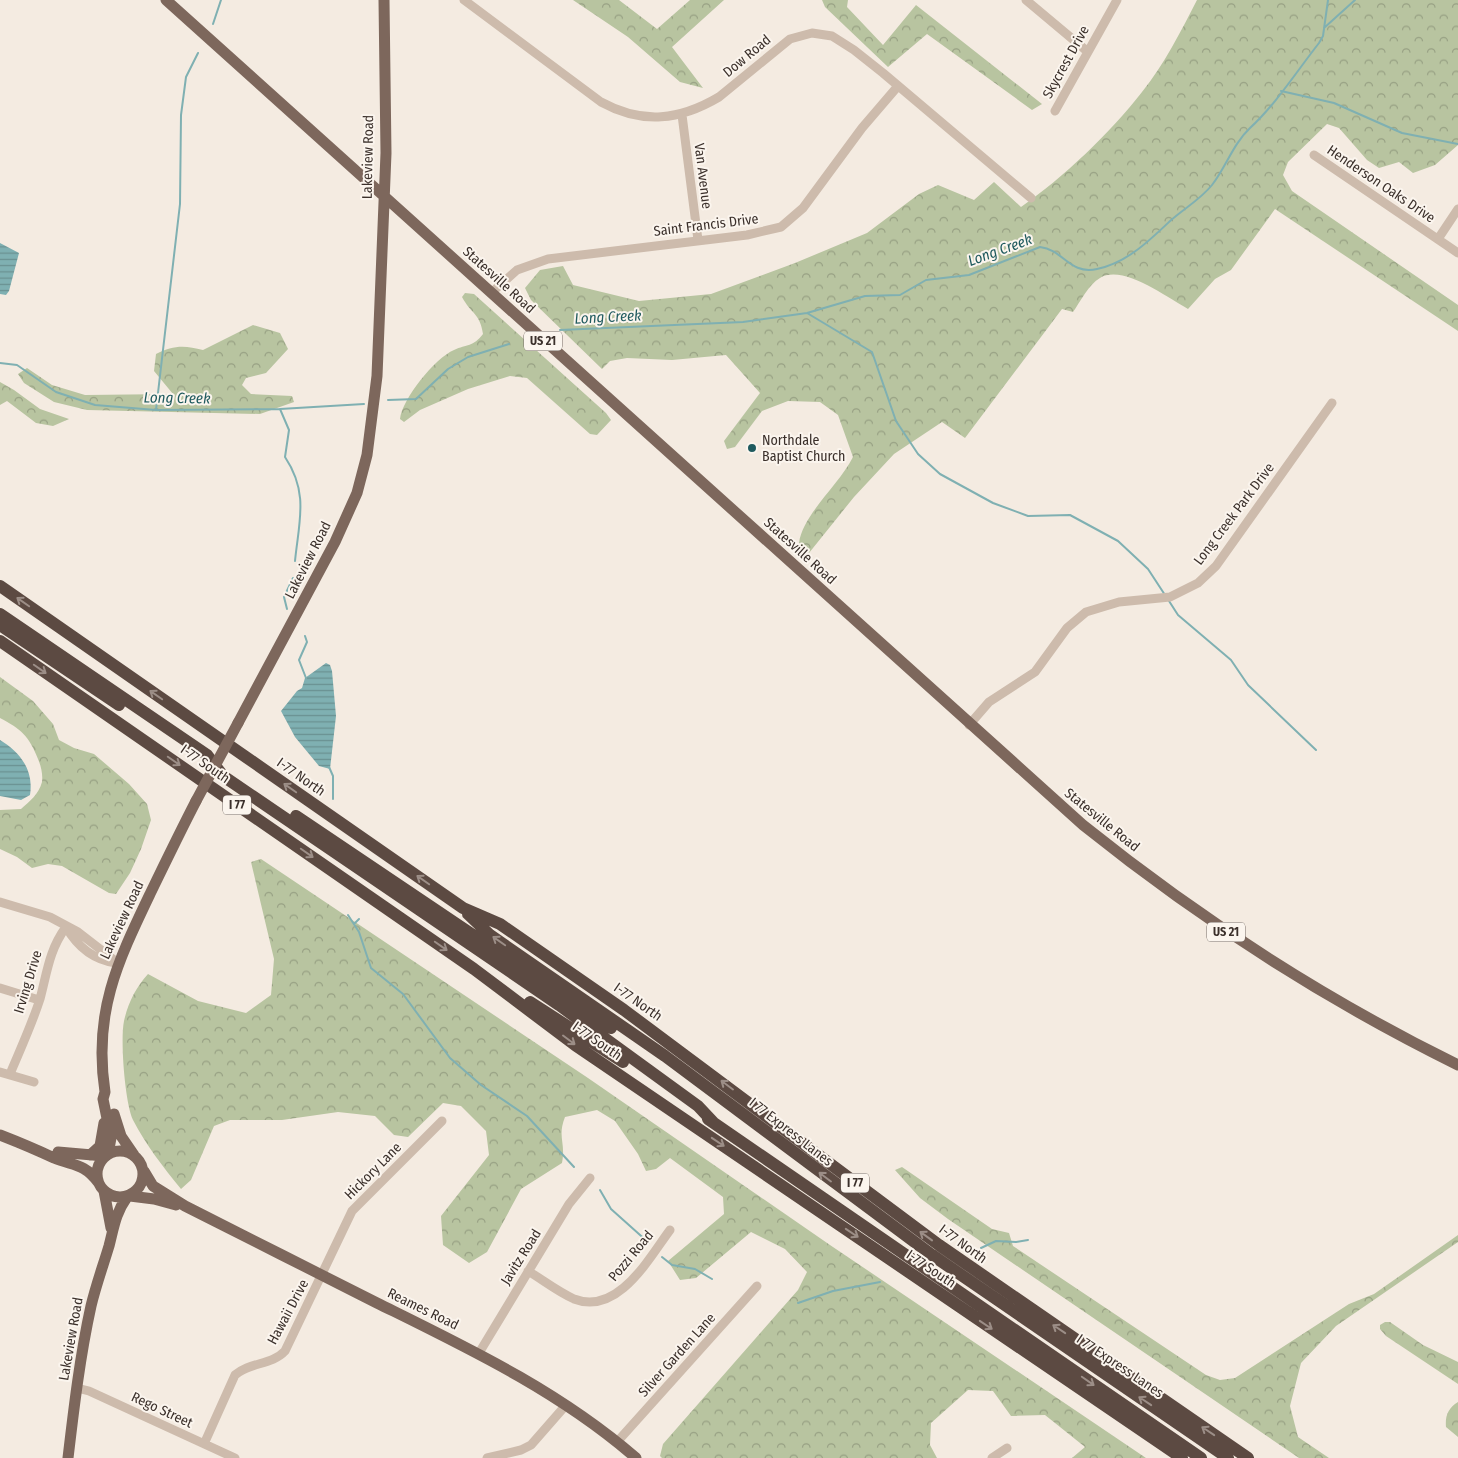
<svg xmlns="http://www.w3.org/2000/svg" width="1458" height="1458" font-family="'Fira Sans Condensed',sans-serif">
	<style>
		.forest { fill: url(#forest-crowns) }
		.water { fill: url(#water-rules) }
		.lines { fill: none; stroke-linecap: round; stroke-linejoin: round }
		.stream { stroke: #7fb0b2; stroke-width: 2 }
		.minor { stroke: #cdbbac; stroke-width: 9 }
		.major { stroke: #7d675c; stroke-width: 11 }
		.highway { stroke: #5c4a42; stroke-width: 12 }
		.major-bridge { stroke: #7d675c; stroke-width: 11 }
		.oneway { stroke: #9c8e87 }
		.poi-dot { fill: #1f5a5e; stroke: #fbf5ee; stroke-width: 2 }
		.labels { text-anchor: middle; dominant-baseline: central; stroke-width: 4; stroke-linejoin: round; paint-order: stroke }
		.shield { fill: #fbf5ee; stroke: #756b66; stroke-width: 1 }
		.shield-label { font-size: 12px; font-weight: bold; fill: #3b302b }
		.street-label { font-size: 14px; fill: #3b302b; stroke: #fbf5ee }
		.poi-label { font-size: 14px; fill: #3b302b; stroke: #fbf5ee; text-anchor: start }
		.water-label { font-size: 15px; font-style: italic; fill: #1f5a5e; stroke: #fbf5ee }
	</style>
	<defs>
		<pattern id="forest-crowns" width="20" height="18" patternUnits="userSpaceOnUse" patternTransform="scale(1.25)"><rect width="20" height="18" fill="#b8c4a0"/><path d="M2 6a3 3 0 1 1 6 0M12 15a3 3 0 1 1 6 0" fill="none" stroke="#97a083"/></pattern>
		<pattern id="water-rules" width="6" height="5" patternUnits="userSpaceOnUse" patternTransform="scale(1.25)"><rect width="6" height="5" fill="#7fb0b2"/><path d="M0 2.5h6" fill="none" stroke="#699091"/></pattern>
	</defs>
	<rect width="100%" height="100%" fill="#f4ebe1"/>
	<path class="forest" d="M573 0H619L657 29 690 0H724L672 47 703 88 680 82 628 37Z
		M822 0H848L847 7 883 45 916 5 1042 104 1032 110 927 34 888 67 825 7Z
		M1197 0H1458V145L1435 165 1413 173 1399 162 1379 168 1367 160 1339 128 1327 124 1288 162 1283 175 1292 191 1458 305V331L1275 209 1231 270 1215 279 1188 309C1166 297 1123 264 1100 278 1089 284 1080 302 1073 312L1062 309 965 438 942 422 894 454 854 497 809 553 799 543C803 514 839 485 853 457L838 415 820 402 788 401 762 411 735 447 727 449 724 441 760 393 726 355 672 360 627 358 610 361 602 369 531 300 525 288 540 270 563 266 573 285 639 301 711 294 795 263 867 233 919 194 938 185 974 200 994 182 1021 207C1063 178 1111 132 1142 92 1164 65 1181 31 1197 0Z
		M465 293 474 294 606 413 611 420 597 435 590 434 527 378 510 376 468 389 420 410 404 422 400 419C402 399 435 358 454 350 467 344 473 347 483 334 480 313 471 314 462 297Z
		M253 325 280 333 288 349 266 373 246 378 242 385 251 394 292 396 294 402 260 414 87 410 54 402 24 383 18 374 27 368 52 385 85 395 173 394 154 371 156 354C173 345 185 345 203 350Z
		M0 382 14 390 40 409 69 419 53 426 36 423 7 401 0 405Z
		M0 677 33 701 53 724 59 740 74 748 94 754 129 784 147 804 151 820 141 849 130 873 116 894 109 893 62 866 48 864 32 868 17 857 0 849V810L21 809C29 802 39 794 42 782 43 774 41 766 38 759 29 736 21 729 0 718Z
		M261 859 588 1078 830 1245 1146 1458H1072L1085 1447 1045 1415 1011 1416 993 1391 968 1390 931 1423 930 1445 937 1458H662L660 1456 663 1444 798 1290 807 1272 785 1249 751 1232 696 1278 680 1280 668 1261 724 1214 723 1197 670 1158 656 1169 646 1171 638 1154 615 1121 597 1110 565 1117C557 1137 566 1142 562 1163L521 1189 487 1252 469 1263 443 1245 441 1216 489 1155 486 1131 461 1106 443 1103 408 1137 394 1135 375 1116 338 1112 282 1120H230L214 1126 191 1180 181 1189C163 1167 146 1145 133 1120 125 1103 120 1040 124 1021 128 1003 136 987 148 974L198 1001 246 1013 271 995 274 959 251 862Z
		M902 1167 992 1229 1009 1233 1013 1246 1206 1375 1220 1380 1235 1378 1349 1304 1374 1294 1458 1235V1242L1336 1326 1301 1363 1290 1406 1298 1437 1329 1458H1299L948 1219 920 1198 895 1170Z
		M1385 1322H1390L1423 1345 1458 1362V1384L1386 1336 1380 1329V1325Z
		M1458 1402V1437L1446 1427C1445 1416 1448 1408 1458 1402Z"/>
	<path class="water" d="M0 243 19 253 9 291 6 295 0 294Z
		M326 663 330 665 332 671 336 716 330 769 319 766 295 737 281 711 297 691 302 688 305 678Z
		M0 740C20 752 34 770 30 795L21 800 0 796Z"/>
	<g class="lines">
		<path class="stream" d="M213 24 221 0
			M1324 28 1355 0
			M1281 91 1334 103 1402 133 1458 144
			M807 313 872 352 896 421 918 454 940 474 993 503 1028 516 1070 515 1118 541 1148 569 1165 595
			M560 330 743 322 807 313 865 296 900 295 926 280 969 275 1040 247C1064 250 1069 275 1097 269 1126 263 1148 242 1169 222 1183 209 1200 200 1212 185 1226 167 1233 144 1250 128 1276 104 1297 71 1319 43L1323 36 1328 0
			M0 363 17 365 56 392 95 405 156 410 280 409 364 404
			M388 400 416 399 448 369 468 357 509 344
			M280 409 289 430 285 457C309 493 299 521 295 561
			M156 410 180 204 181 115 186 77 198 53
			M1169 601 1178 615 1231 660 1248 685 1316 750
			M287 609 284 597 293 578
			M305 636 307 642 299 660 306 678
			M329 767 333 776V799
			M348 915 359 932 371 968 403 994 450 1058 481 1085 527 1116 574 1167
			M354 924 359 919
			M600 1190 611 1209 649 1243
			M981 1248 996 1241 1016 1242 1028 1240
			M662 1257 672 1265 695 1269 712 1279
			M798 1303 833 1291 880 1282"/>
		<path class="minor" d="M464 0 601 102C643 125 680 120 719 97L790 39 812 33 832 36 854 50 883 73 1031 198
			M1026 0 1088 52
			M1055 111 1117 0
			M682 115 698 240
			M1314 155 1458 253
			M1438 239 1458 209
			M491 293 517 270 548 259 747 235 781 227 803 208 862 128 898 86
			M969 725 989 702 1035 672 1067 628 1086 612 1119 602 1170 597 1198 583 1216 566 1332 403
			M0 902 50 917 78 932 118 963
			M66 927C77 946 94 960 116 963
			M0 988 39 1000
			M0 1072 34 1082
			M10 1074C20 1050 32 1024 40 999 47 973 49 950 66 927
			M528 1271C543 1280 558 1292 574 1299 618 1316 649 1258 670 1230
			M479 1353 569 1204 590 1178
			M77 1388 89 1391 235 1458
			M617 1442 757 1286
			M204 1444 235 1375C250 1362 272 1365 285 1351L352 1211 442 1121
			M487 1458 521 1450 531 1445 566 1405
			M992 1458 1007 1448"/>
		<path class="major" d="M166 0 1083 825C1200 919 1324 999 1458 1065
			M238 723 335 542 357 493 367 455 377 376 386 153 384 0
			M114 1114 121 1136 134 1155
			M0 1135C18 1142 37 1150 54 1158 73 1166 84 1163 98 1182
			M97 1174a23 23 0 1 1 46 0a23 23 0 1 1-46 0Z
			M58 1152 104 1156
			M108 1154 111 1138 103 1099 105 1092C93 1013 117 963 150 894 165 863 180 832 196 801
			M90 1155 100 1146 104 1123
			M144 1171 153 1186 185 1206C249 1238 313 1271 377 1303 468 1348 559 1391 636 1458
			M104 1191 111 1228
			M130 1196 154 1199 176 1205
			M68 1458C74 1407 80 1356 91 1306 96 1285 103 1266 109 1246 114 1227 115 1214 127 1197"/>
		<path class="highway" d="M0 586 463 908 500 924 624 1010 939 1245 1248 1458
			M0 614 207 755 223 776 559 1005 698 1106 714 1123
			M0 625 119 705
			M0 641 474 969 575 1045 1182 1458
			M296 816 611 1028
			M468 914 490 935 665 1056 932 1255 1228 1458
			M530 1002 623 1062
			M708 1119 1201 1458"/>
		<path class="major-bridge" d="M196 801 238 723"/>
	</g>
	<defs><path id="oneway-shaft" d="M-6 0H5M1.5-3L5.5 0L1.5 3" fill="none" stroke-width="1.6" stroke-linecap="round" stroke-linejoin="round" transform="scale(1.25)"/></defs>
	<g class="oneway">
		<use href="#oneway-shaft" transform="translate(23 602) rotate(-145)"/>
		<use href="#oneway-shaft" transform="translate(40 669) rotate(35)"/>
		<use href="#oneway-shaft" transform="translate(156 695) rotate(-145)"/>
		<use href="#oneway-shaft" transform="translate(174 761) rotate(35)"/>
		<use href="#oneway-shaft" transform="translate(290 788) rotate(-145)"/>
		<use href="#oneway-shaft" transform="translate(307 853) rotate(35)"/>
		<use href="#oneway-shaft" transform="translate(423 880) rotate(-145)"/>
		<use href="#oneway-shaft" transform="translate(499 941) rotate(-145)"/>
		<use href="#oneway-shaft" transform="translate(441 946) rotate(35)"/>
		<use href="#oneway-shaft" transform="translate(569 1040) rotate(37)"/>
		<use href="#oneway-shaft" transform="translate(727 1085) rotate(-143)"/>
		<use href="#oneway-shaft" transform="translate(718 1142) rotate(34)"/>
		<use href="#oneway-shaft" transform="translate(825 1177) rotate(-143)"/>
		<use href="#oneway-shaft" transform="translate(852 1233) rotate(34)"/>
		<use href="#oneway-shaft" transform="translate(926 1236) rotate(-144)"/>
		<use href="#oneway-shaft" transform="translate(986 1325) rotate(34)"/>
		<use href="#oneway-shaft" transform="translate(1059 1329) rotate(-146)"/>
		<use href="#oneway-shaft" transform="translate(1088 1381) rotate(35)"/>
		<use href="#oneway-shaft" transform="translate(1145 1401) rotate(-146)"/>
		<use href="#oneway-shaft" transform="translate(1208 1431) rotate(-146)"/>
	</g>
	<circle class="poi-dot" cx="752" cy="448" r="5"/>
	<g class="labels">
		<g class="shield">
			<rect x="524" y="331.5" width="38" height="19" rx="4"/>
			<rect x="223" y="795.5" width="28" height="19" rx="4"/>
			<rect x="1207" y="922.5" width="38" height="19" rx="4"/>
			<rect x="841" y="1173.5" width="28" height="19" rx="4"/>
		</g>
		<g class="shield-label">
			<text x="543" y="341">US 21</text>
			<text x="237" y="805">I 77</text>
			<text x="1226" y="932">US 21</text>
			<text x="855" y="1183">I 77</text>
		</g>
		<g class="street-label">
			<text transform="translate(747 56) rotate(-40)">Dow Road</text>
			<text transform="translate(1066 62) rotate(-61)">Skycrest Drive</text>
			<text transform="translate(368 157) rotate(-89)">Lakeview Road</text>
			<text transform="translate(703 176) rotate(83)">Van Avenue</text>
			<text transform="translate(1381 184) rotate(34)">Henderson Oaks Drive</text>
			<text transform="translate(706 225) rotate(-7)">Saint Francis Drive</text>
			<text transform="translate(499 280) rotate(42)">Statesville Road</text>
			<text transform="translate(1234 514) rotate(-53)">Long Creek Park Drive</text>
			<text transform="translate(800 551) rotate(42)">Statesville Road</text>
			<text transform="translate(308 560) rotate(-63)">Lakeview Road</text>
			<text transform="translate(205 764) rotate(35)">I-77 South</text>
			<text transform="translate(301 777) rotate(35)">I-77 North</text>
			<text transform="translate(1102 820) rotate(39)">Statesville Road</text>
			<text transform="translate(122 920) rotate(-65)">Lakeview Road</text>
			<text transform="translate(28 982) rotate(-73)">Irving Drive</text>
			<text transform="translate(638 1002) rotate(35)">I-77 North</text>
			<text transform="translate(597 1041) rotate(35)">I-77 South</text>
			<text transform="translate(791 1132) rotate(38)">I 77 Express Lanes</text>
			<text transform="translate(373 1171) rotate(-45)">Hickory Lane</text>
			<text transform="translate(963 1244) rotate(36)">I-77 North</text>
			<text transform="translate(631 1256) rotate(-50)">Pozzi Road</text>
			<text transform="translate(521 1257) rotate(-58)">Javitz Road</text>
			<text transform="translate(931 1269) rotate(34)">I-77 South</text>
			<text transform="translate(423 1309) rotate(26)">Reames Road</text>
			<text transform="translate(288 1312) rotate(-62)">Hawaii Drive</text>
			<text transform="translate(71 1339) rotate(-80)">Lakeview Road</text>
			<text transform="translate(677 1355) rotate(-48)">Silver Garden Lane</text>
			<text transform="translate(1120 1366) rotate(34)">I 77 Express Lanes</text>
			<text transform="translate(162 1410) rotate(25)">Rego Street</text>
		</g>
		<g class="poi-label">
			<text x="762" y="440">Northdale<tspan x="762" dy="16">Baptist Church</tspan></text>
		</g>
		<g class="water-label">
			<text transform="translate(1000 250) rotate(-20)">Long Creek</text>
			<text transform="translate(608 317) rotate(-3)">Long Creek</text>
			<text transform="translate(177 398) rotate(1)">Long Creek</text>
		</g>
	</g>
</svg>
